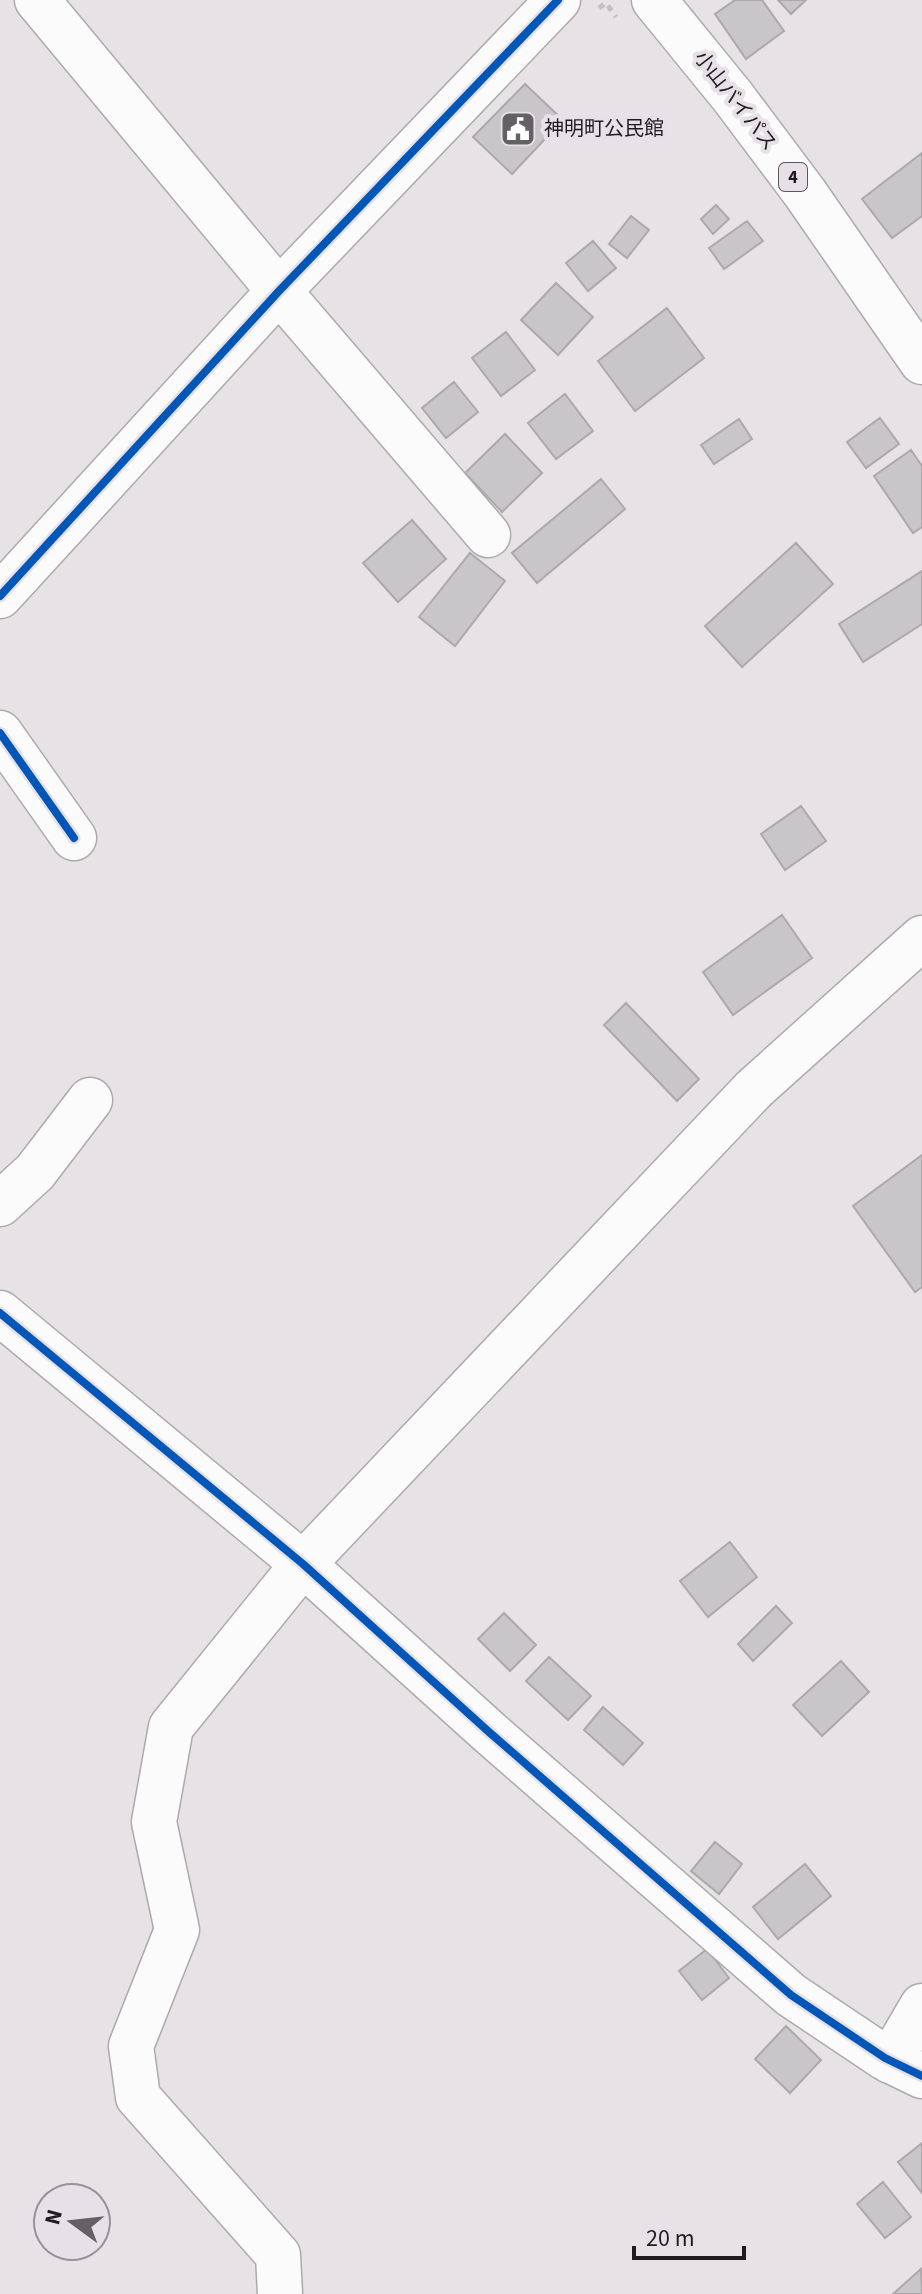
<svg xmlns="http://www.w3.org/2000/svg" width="922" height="2294" font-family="'Source Sans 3','Noto Sans JP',sans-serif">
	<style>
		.building { fill: #c8c6c9; stroke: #aca9ad; stroke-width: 2 }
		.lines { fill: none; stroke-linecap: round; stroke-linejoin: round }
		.minor-casing { stroke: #adaaad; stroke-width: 47 }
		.highway-casing { stroke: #adaaad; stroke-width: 47 }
		.path { stroke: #c2c1c2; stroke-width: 5; stroke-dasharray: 6 6; stroke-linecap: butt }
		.minor { stroke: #fbfbfb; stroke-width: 44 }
		.highway { stroke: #fbfbfb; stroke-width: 44 }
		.cycleway-casing { stroke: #e7e1e7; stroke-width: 13 }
		.cycleway { stroke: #0057b8; stroke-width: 8 }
		.labels { text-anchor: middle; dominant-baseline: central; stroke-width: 8; stroke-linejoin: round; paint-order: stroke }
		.shield { fill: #e7e1e7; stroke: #5a565a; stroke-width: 2 }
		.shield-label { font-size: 18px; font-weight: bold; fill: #1d1b1d }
		.street-label { font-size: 20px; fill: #1d1b1d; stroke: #e7e1e7 }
		.poi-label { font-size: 20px; fill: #1d1b1d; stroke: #e7e1e7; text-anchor: start }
	</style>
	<rect width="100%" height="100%" fill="#e6e2e6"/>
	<path class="building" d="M735 0H762L784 31 746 59 715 14Z
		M778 0H806L791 14Z
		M525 84 563 120 512 174 473 137Z
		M922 153V216L892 238 862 199Z
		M716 205 729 219 713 234 701 219Z
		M631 216 649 230 627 258 609 244Z
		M747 221 763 241 724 269 709 248Z
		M593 241 616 268 588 291 566 263Z
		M556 283 593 317 558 355 521 320Z
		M667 308 704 358 635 411 598 361Z
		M506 332 535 370 501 396 472 358Z
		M454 382 478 412 446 438 422 408Z
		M565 394 593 431 556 459 528 423Z
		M880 418 899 444 866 468 847 442Z
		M739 419 752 439 714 464 701 445Z
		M505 434 542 473 502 512 465 473Z
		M911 450 922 466V527L913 533 874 476Z
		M601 479 625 509 537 583 512 553Z
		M412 520 446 559 398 602 363 563Z
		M796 543 833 584 742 667 705 626Z
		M470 553 505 581 455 646 419 617Z
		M922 571V624L863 662 839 624Z
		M801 806 826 841 785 870 761 834Z
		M782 915 812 958 733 1015 703 972Z
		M626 1003 699 1079 677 1101 604 1025Z
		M922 1155V1287L915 1292 853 1206Z
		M730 1542 757 1577 708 1617 680 1581Z
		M776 1606 792 1623 753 1661 738 1644Z
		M504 1613 536 1645 510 1671 478 1639Z
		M549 1657 591 1696 568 1720 526 1681Z
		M841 1661 869 1692 822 1736 793 1705Z
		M603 1707 643 1743 623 1765 584 1730Z
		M715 1842 742 1864 719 1894 691 1871Z
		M805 1864 831 1896 778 1939 753 1907Z
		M707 1949 729 1978 702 2000 679 1971Z
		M786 2026 821 2060 790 2093 755 2059Z
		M922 2143V2193L898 2162Z
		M883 2182 911 2217 885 2238 857 2204Z
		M921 2269 922 2294H893Z"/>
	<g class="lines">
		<defs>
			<path id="minor" d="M37 0 279 291 488 535
				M0 596 279 291 558 0
				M0 733 74 838
				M0 1204 35 1172 90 1100
				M0 1313 303 1564 489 1732 791 1995 885 2058 922 2076
				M890 2061 922 2006
				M280 2294 278 2255 138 2097 131 2046 177 1930 154 1822 171 1727 303 1564 754 1089 922 938"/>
			<path id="highway" d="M654 0 733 97 805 193 922 362"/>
		</defs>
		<use href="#minor" class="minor-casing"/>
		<use href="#highway" class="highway-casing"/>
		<path class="path" d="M599 8 606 3 616 17"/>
		<use href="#minor" class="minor"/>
		<use href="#highway" class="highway"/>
		<defs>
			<path id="cycleway" d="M0 596 279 291 558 0
				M0 733 74 838
				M0 1313 303 1564 489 1732 791 1995 885 2058 922 2076"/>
		</defs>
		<use href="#cycleway" class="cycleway-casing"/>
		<use href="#cycleway" class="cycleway"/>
	</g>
	<defs>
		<symbol id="civic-square" viewBox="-11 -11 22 22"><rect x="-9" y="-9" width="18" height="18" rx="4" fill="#636163" stroke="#e7e1e7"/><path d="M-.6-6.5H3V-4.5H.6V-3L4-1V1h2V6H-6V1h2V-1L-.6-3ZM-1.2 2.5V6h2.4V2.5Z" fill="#fff"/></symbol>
	</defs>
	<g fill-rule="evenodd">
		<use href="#civic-square" x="498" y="109" width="40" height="40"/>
	</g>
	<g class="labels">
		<rect class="shield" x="779" y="163" width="28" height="28" rx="6"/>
		<g class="shield-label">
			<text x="793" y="177">4</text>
		</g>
		<g class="street-label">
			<text transform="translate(735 101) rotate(52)">小山バイパス</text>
		</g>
		<g class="poi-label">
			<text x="544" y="129">神明町公民館</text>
		</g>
	</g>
	<g transform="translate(72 2222) rotate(285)"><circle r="38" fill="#e7e1e7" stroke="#969296" stroke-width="2"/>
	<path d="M0-6L14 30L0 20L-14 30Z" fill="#636163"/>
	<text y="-12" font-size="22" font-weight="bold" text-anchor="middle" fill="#1d1b1d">N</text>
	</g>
	<path d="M634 2246v12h110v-12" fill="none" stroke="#1d1b1d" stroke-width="4"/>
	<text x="646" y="2246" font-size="24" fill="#1d1b1d" stroke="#e7e1e7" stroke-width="6" paint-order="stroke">20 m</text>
</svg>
